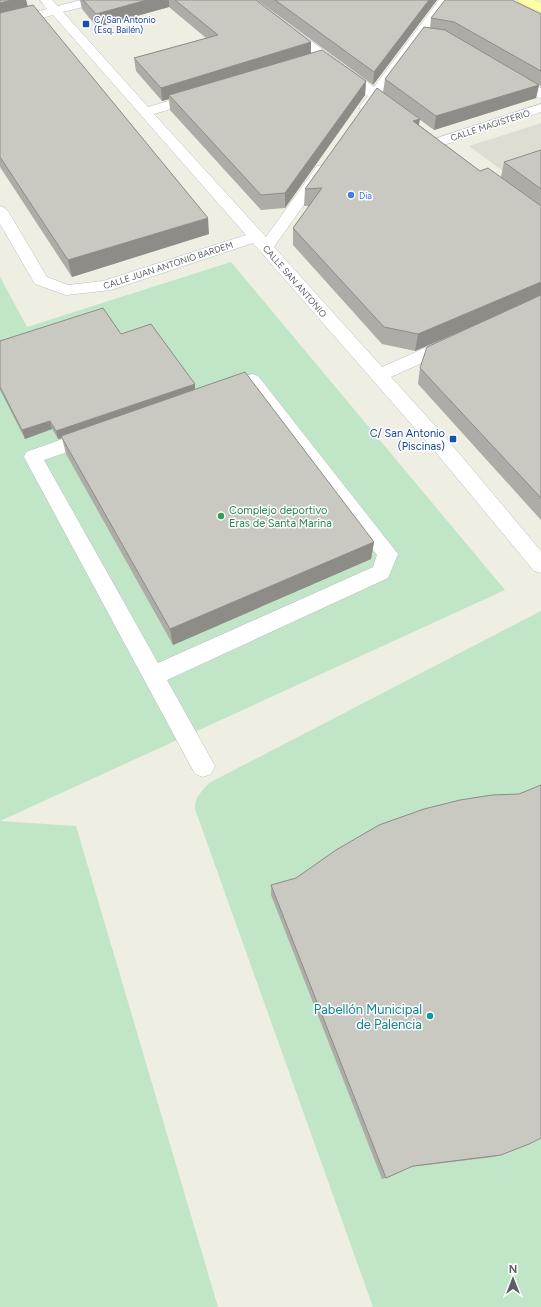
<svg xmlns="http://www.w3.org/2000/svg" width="541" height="1307" font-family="Figtree,sans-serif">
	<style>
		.education { fill: #deddd1 }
		.green { fill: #c0e5c7 }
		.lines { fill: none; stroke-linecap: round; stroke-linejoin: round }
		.minor-casing { stroke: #bbbcc2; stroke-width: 1 }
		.major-casing { stroke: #f0e05b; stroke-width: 1 }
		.minor { fill: #fff; fill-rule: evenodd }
		.major { fill: #fdfea8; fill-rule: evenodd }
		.wall { fill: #adaca6 }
		.shaded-wall { fill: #8d8c87 }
		.building { fill: #c9c8c1; stroke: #8d8c87 }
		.transit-dot { fill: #1a4fb4; stroke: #fff; stroke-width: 1.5 }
		.shop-dot { fill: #3f7fe0; stroke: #fff; stroke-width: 1.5 }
		.leisure-dot { fill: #2e9e5b; stroke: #fff; stroke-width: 1.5 }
		.culture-dot { fill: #0f9aa8; stroke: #fff; stroke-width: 1.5 }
		.labels { text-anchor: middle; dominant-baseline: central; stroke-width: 3; stroke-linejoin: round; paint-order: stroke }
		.far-transit-label { font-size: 9px; fill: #164399; stroke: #fff; text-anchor: start }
		.far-street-label { font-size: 9px; fill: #5b5e64; stroke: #fff }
		.far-shop-label { font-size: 9px; fill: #366cbe; stroke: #fff; text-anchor: start }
		.transit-label { font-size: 11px; fill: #164399; stroke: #fff; text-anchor: end }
		.leisure-label { font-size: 11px; fill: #27864d; stroke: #fff; text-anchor: start }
		.near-culture-label { font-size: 13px; fill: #0d838f; stroke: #fff; text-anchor: end }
	</style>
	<rect width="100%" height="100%" fill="#eeeee3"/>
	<path class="education" d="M541 123V199L469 146Z"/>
	<path class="green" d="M231 262 505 590 0 821V277L27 327Z
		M541 611V1307H373L195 809C194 798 202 791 209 783Z
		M0 821 76 826 218 1307H0Z"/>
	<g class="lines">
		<defs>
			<path id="minor" d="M40 0H52L58 6 81 0H101L99 3 63 12 148 107 199 92 204 93 206 96 204 99 154 114 266 237 317 166 322 165 327 166 329 169 274 247 382 367 445 339 451 337 457 339 460 343 457 347 391 377 447 439 541 551V573L534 571 433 449 253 243 111 290 66 295 35 284 0 224V206L5 208 8 211 47 277 68 285 103 281 246 235 53 15 0 29V21L47 9Z
				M241 0H255L374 87 439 0H451L382 94 404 111 402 114C392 116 384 108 376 102L371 110H361L359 107 368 96Z
				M511 72 541 88V98L536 97 506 79 504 76 506 73Z
				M541 104V112L444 145 439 146 434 145 432 142 434 139Z
				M252 374 258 376 398 554 388 578 167 680 215 766 211 774 203 777 195 774 24 457 26 452 85 431 92 429 99 431 101 436 99 441 44 460 158 663 373 567 377 555 248 388 222 396 216 394 213 390 216 386Z"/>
			<path id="major" d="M518 0H534L541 3V12L520 3Z"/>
		</defs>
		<use href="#minor" class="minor-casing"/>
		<use href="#major" class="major-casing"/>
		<use href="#minor" class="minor"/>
		<use href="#major" class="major"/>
	</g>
	<path class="wall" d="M0 0H26L28 7 209 234 72 277 0 167Z
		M80 0H256L311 42V53L366 81 365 95 285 208 261 210 170 110 169 99 162 101 136 71 134 58 206 38 169 7 97 27 82 9Z
		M257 0H437L373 85Z
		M541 14V86L539 85 536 98 434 130 419 119V125L480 171 501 177 504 162 541 150V520L418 384 420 368 484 321 415 351 382 344 293 245V228L309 206H304L305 189 383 92 385 79 430 28 431 18Z
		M121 334 195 390 374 542 371 559 173 645 66 454 62 438 58 439 52 429 25 439 0 390V341Z
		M271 885 501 1155 493 1157 410 1167 386 1178 382 1179 271 895Z"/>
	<path class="shaded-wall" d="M12 0H26L29 12 0 19V3Z
		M147 0H169V7L97 27 96 14Z
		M429 0H437L373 85 374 72Z
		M311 42V55L169 95V99L162 101 161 88Z
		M366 81 365 95 285 208V193Z
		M539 85 536 98 434 130 436 116Z
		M420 119 417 135 413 121Z
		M208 218 209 234 72 277 68 260Z
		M541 282V297L415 351 418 334Z
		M195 384V392L61 436 62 438 58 439 56 431Z
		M50 421 52 429 25 439 22 430Z
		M374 542 371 559 173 645 170 629Z"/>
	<path class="building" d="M0 0H12L0 3Z
		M83 0H147L96 14Z
		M175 0H256L311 42 161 88 134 58 218 35Z
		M275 0H429L374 72Z
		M445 0H512L541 14V71L454 22 431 18Z
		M33 5 208 218 68 260 0 157V13Z
		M424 27 445 30 539 85 436 116 385 79Z
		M322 50 366 81 285 193 261 195 169 95Z
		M377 88 420 119 413 121 417 124 480 171 488 168 541 206V282L418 334 384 327 293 228 322 188 305 189Z
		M541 150V189L504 162Z
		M541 295V498L420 368 427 347Z
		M103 308 121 334 151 324 195 384 56 431 50 421 22 430 0 387V341Z
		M245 372 374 542 170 629 61 436Z
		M541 785V1138L529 1144 501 1155 413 1166 386 1178 271 885 296 878 336 850 379 825 424 809 460 800 492 795 519 794Z"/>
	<g class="transit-dot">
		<rect x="82" y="20" width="8" height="8" rx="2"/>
		<rect x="449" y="435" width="8" height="8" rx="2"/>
	</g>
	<circle class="shop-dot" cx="351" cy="195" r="4"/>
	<circle class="leisure-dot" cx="221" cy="516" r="4"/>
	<circle class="culture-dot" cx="430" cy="1016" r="4"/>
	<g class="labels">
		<g class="far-transit-label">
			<text x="94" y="19">C/ San Antonio<tspan x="94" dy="10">(Esq. Bailén)</tspan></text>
		</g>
		<g class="far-street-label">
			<text transform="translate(490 125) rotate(-18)">CALLE MAGISTERIO</text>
			<text transform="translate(168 265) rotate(-18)">CALLE JUAN ANTONIO BARDEM</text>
			<text transform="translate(295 281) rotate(49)">CALLE SAN ANTONIO</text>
		</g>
		<g class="far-shop-label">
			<text x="359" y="195">Dia</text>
		</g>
		<g class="transit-label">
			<text x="445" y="433">C/ San Antonio<tspan x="445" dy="13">(Piscinas)</tspan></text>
		</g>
		<g class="leisure-label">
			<text x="229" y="510">Complejo deportivo<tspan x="229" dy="13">Eras de Santa Marina</tspan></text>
		</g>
		<g class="near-culture-label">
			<text x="422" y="1009">Pabellón Municipal<tspan x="422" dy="15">de Palencia</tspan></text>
		</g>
	</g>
	<g transform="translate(513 1279)" stroke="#ffffff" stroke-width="3" paint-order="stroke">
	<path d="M0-3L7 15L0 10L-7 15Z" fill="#5b5e64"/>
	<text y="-6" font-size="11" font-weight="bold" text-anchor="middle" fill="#5b5e64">N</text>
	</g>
</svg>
